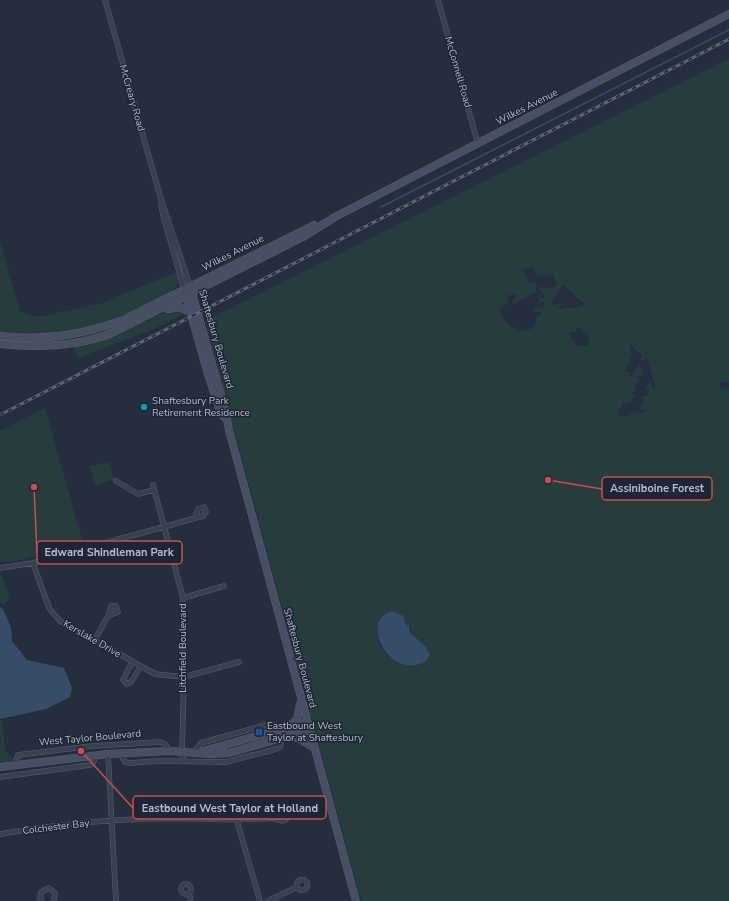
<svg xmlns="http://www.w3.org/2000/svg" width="729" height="901" font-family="'Nunito Sans',sans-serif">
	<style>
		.green { fill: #263c3f; fill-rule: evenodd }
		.water { fill: #394c67 }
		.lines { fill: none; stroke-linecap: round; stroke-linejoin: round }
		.stream { stroke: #394c67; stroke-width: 1.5 }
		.street-casing { stroke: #565f6c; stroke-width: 5.5 }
		.secondary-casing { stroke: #565f6c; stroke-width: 8 }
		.street { stroke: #38414e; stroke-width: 4.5 }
		.secondary { stroke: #465061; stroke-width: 7 }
		.rail-casing { stroke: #5a6575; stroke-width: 3 }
		.rail { stroke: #1d2633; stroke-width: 1.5; stroke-dasharray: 4.5; stroke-linecap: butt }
		.culture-dot { fill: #0f9aa8; stroke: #1d2633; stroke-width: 1.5 }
		.transit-dot { fill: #1a4fb4; stroke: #1d2633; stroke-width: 1.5 }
		.labels { text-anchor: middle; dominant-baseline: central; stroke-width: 3; stroke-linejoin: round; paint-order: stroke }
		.street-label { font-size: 10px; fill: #b4bcc9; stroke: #1d2633 }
		.poi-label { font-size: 10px; fill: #b4bcc9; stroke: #1d2633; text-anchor: start }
		.leader { fill: none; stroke: #ce4d50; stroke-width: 1.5 }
		.callout-dot { fill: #ce4d50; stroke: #1d2633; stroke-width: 1.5 }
		.callout { fill: #1d2633; stroke: #ce4d50; stroke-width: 1.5 }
		.callout-label { font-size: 11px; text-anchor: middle; font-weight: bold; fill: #b4bcc9 }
	</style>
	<rect width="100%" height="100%" fill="#242f3e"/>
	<path class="green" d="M729 59V382H721L719 385 721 390 729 389V901H361L205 321ZM531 267 536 275 550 274 557 282V285L552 288 537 287 545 296 543 299 539 296V302H543L545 306 534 308 533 310 534 312H541L542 314 537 316 534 327C520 336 501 325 500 309L501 306 509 302 506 294 510 296 515 294 517 296 512 302 514 304 536 292V283H530L522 270ZM562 285C571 289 574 299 583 302V306L561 309 558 307 562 305 561 303 553 305 551 304ZM577 326 589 336 588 346H575V341L571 340V335L568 332H576ZM632 346 641 355V360L647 358 656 388 652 387 651 381 645 387 650 392 646 396H642L644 403 639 408V409L645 410C641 416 636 412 630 412L627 417 619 416 617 409 621 408 626 402 632 401V399L635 396 632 393 637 390 634 385 639 381 637 376H641L644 372 639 364 631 377H629V372L623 370 627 369 628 367 622 366 628 365 631 356H625L633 354 630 349ZM392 611 404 616 405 623 412 636 426 647 411 664C398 663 382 655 378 641 377 635 379 629 379 624Z
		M0 241 20 312 37 317 103 303 176 272 179 281C175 293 162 297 151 302 97 329 60 338 0 332Z
		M172 309H177L184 314 154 329 78 358 74 347 109 338Z
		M117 325C111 337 55 344 41 344 27 344 13 342 0 342V339C41 341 79 340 117 325Z
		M45 408 83 543 16 561 0 562V431Z
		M109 462 114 480 95 485 90 466Z
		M0 571 10 598 4 605 0 603Z
		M0 720H2L5 751 13 759 10 762 0 764Z"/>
	<path class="water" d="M0 607 3 609 11 627 12 641 27 660 64 668 72 688 70 697 46 709 0 719Z
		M392 611 404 616 405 623 409 627V632L426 647 430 655 425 662C388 680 359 620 392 611Z"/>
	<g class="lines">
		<path class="stream" d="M381 207 729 30"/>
		<defs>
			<path id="street" d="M105 0 160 196 190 286
				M438 0 478 144
				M161 204 163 215 184 289
				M116 481 138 494 154 490
				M153 485 183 598 184 677 182 752 183 761
				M33 563 49 608 60 621 155 674 184 677 239 662
				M0 568 33 563 203 516 206 512 204 507 198 509 195 518
				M183 598 224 586
				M111 606H116L118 612 108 616Z
				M94 641 108 616
				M132 662 123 680 127 684 131 682 141 666
				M194 752 201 743 269 724H273L280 730
				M108 754 116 901
				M121 754 125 762 130 763 158 761 226 762 276 749 280 747 282 739
				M14 765 18 755 92 746 160 742 165 744 170 751
				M0 777 90 765 93 763 96 756
				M281 812 287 814 286 820 283 821 273 818Z
				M237 821 260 901
				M0 834C48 826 97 820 145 819 188 817 230 822 273 818
				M296.5 885a5.5 5.5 0 1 1 11 0a5.5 5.5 0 1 1-11 0Z
				M181 889a5 5 0 1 1 10 0a5 5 0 1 1-10 0Z
				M189 893 191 901
				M42 901 40 897 41 892 49 888 55 893 54 901
				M268 901 297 887"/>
			<path id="secondary" d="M190 286 226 413 229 430 356 901
				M185 293 207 371 221 414 225 418
				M168 309 180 307 189 312
				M0 336C45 341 81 335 123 320L314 225
				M0 344C38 348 76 347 112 333L303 237 335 217 729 14
				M289 726 297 719 300 704
				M290 737 298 738 313 747
				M203 751 307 722
				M0 767 108 754 170 751 209 754 229 753 309 730"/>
		</defs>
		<use href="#street" class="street-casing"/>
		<use href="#secondary" class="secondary-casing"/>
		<use href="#street" class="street"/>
		<use href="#secondary" class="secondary"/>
		<defs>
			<path id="rail" d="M0 415 729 39"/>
		</defs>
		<use href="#rail" class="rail-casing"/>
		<use href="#rail" class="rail"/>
	</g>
	<circle class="culture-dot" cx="144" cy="407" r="4"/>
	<rect class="transit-dot" x="255" y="728" width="8" height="8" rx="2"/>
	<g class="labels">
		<g class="street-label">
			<text transform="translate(458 72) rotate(74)">McConnell Road</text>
			<text transform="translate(132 98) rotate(74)">McCreary Road</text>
			<text transform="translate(527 107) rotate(-27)">Wilkes Avenue</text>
			<text transform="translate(233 253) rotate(-27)">Wilkes Avenue</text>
			<text transform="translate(216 339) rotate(74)">Shaftesbury Boulevard</text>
			<text transform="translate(92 639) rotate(30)">Kerslake Drive</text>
			<text transform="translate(183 648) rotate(-90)">Litchfield Boulevard</text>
			<text transform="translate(300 658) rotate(75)">Shaftesbury Boulevard</text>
			<text transform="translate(90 738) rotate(-5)">West Taylor Boulevard</text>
			<text transform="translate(56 827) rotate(-7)">Colchester Bay</text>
		</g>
		<g class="poi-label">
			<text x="152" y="401">Shaftesbury Park<tspan x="152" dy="12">Retirement Residence</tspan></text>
			<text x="267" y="726">Eastbound West<tspan x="267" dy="12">Taylor at Shaftesbury</tspan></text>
		</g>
	</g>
	<path class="leader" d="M548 480L602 489M34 487L37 553M81 751L133 808"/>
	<g class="callout-dot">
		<circle cx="548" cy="480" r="4"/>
		<circle cx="34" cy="487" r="4"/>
		<circle cx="81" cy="751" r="4"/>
	</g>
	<g class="callout">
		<rect x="602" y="477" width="110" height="23" rx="4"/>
		<rect x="37" y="541" width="145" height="23" rx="4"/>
		<rect x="133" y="796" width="193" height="23" rx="4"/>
	</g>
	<g class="callout-label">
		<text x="657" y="492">Assiniboine Forest</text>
		<text x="109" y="556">Edward Shindleman Park</text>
		<text x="230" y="812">Eastbound West Taylor at Holland</text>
	</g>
</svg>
